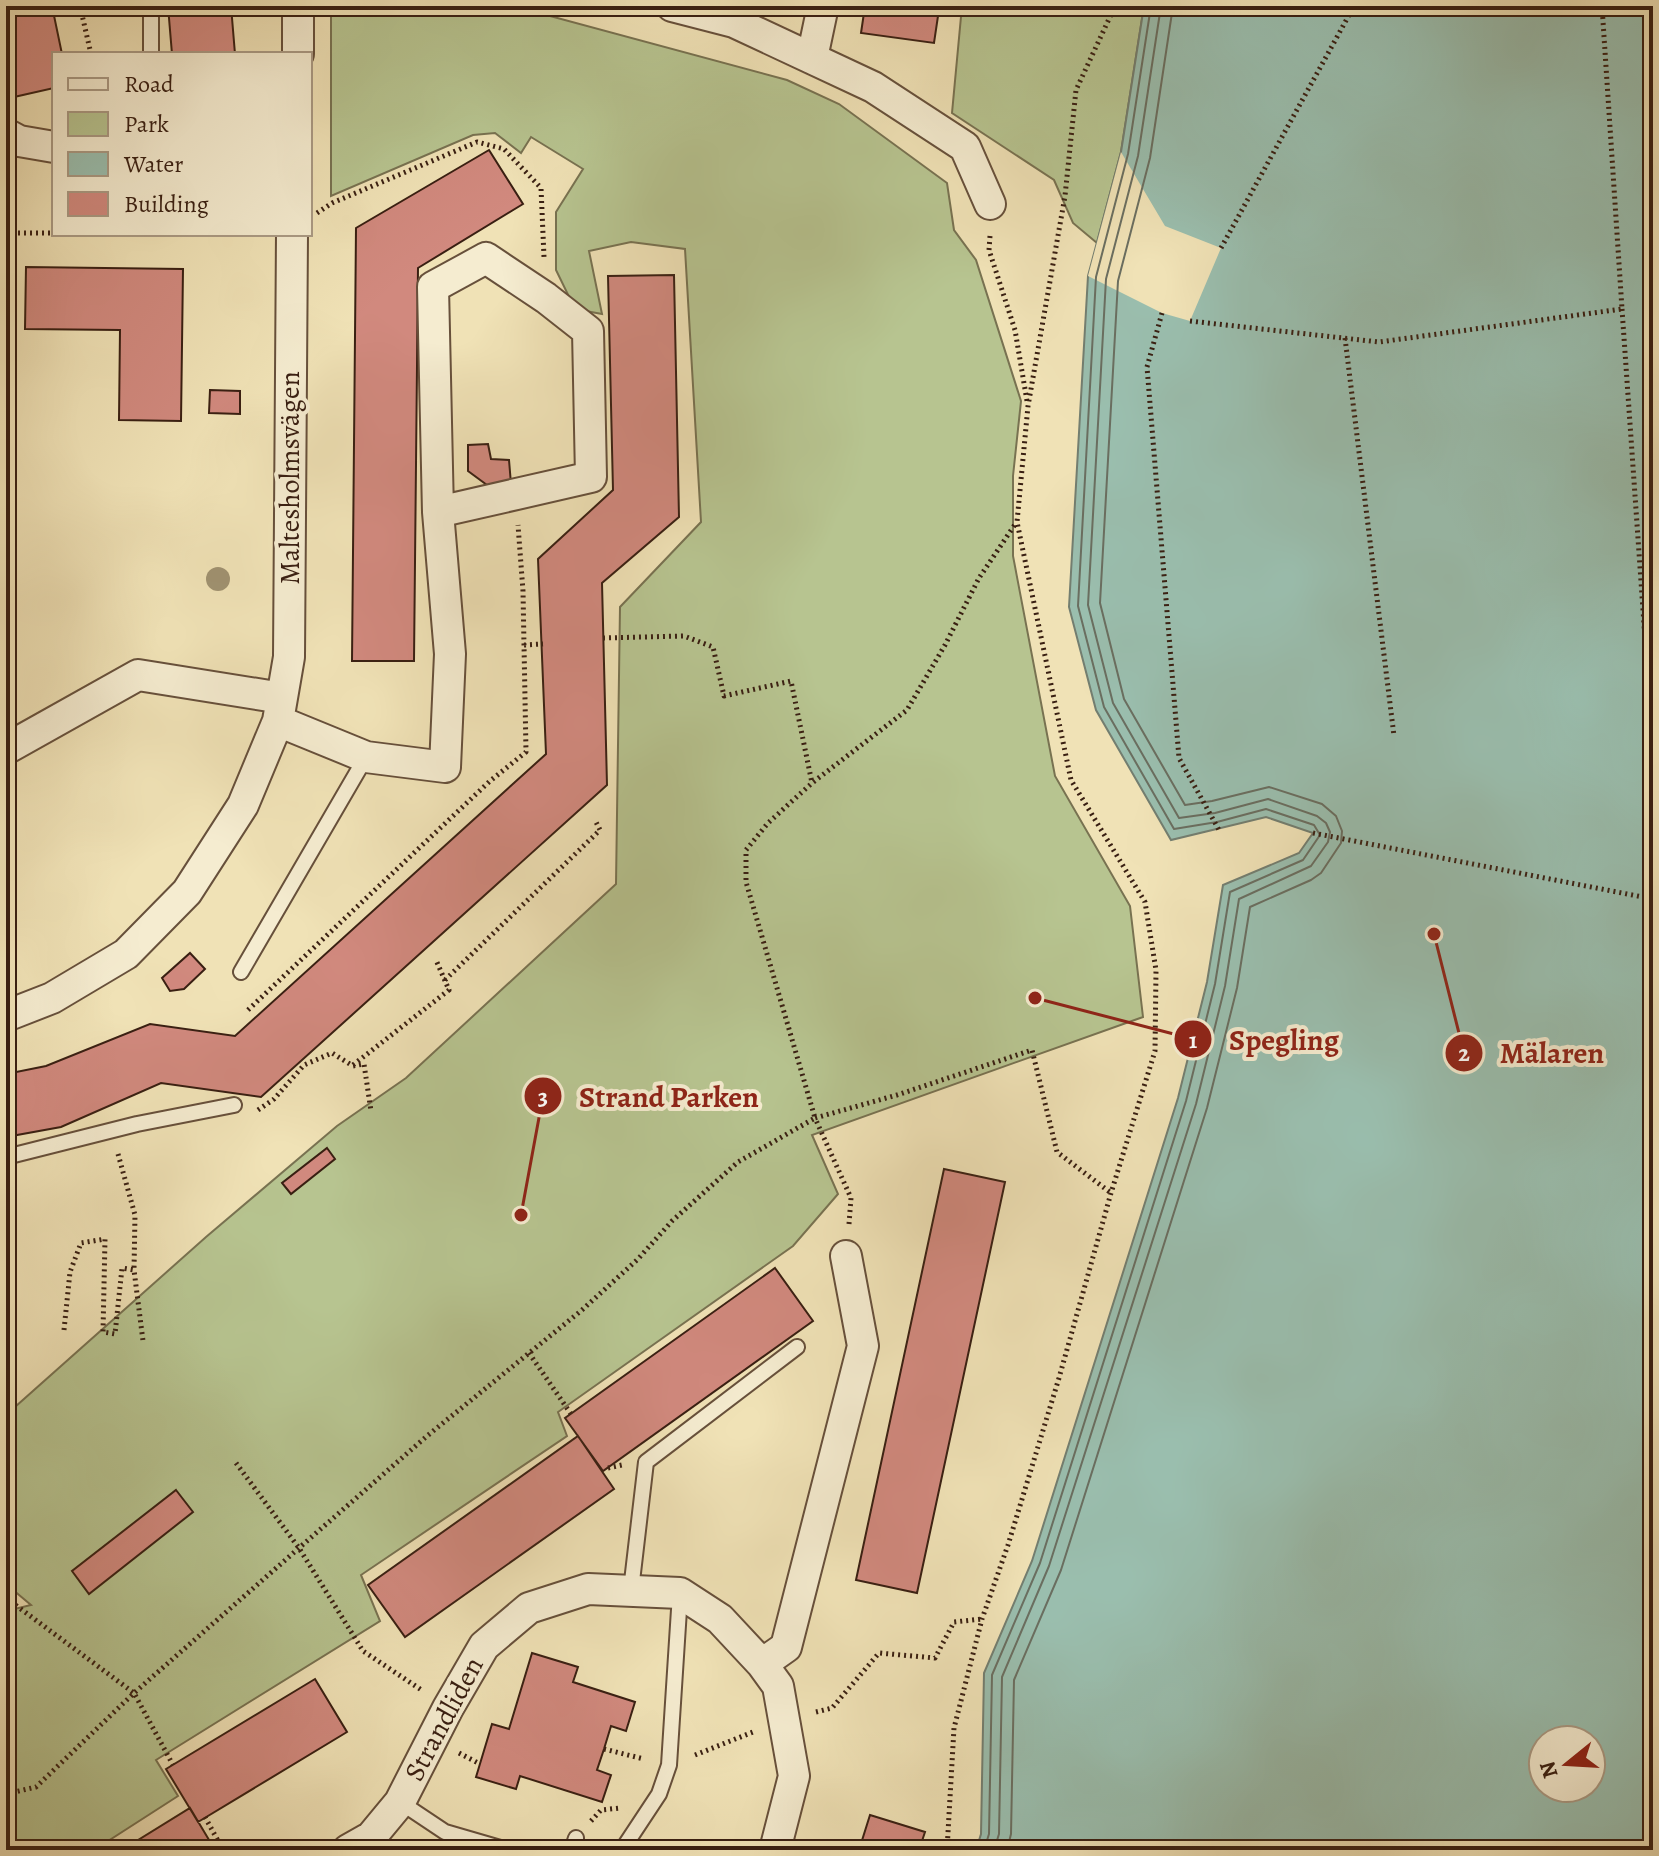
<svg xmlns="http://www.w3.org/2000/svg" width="1659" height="1856" font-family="Alegreya,serif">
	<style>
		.green { fill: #b7c490; stroke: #787251; stroke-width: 2 }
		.water { fill: #9abeae; stroke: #737e70; stroke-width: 2; fill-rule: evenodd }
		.pier { fill: #f0e2b6 }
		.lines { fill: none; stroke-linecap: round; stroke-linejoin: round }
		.shore { stroke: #6a6e60; stroke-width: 2 }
		.building { fill: #d1897e; stroke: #391f12; stroke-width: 2 }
		.service-casing { stroke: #67503b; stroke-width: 18 }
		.minor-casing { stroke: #67503b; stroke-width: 34 }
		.path { stroke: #391f12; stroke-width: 5; stroke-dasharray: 2 4; stroke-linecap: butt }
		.service { stroke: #f5ecd0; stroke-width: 14 }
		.minor { stroke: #f5ecd0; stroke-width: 30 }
		.tree { fill: #a09271 }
		.labels { text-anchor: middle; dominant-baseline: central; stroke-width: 8; stroke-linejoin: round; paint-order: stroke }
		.street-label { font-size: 28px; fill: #391f12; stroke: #f5ecd0 }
		.leader { fill: none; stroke: #8f2418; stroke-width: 3 }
		.callout-dot { fill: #8f2418; stroke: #f5ecd0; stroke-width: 3 }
		.mark-label { font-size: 24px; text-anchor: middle; font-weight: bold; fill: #fff }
		.callout-label { font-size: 30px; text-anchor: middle; font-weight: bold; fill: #8f2418; stroke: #f5ecd0; stroke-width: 8; stroke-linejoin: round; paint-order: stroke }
	</style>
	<rect width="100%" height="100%" fill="#f0e2b6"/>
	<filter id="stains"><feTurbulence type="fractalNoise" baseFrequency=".0025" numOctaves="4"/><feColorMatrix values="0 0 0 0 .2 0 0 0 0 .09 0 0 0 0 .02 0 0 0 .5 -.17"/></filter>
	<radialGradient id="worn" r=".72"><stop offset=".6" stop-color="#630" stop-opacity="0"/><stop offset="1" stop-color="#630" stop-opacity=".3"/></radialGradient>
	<path class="green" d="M333 6H513L787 80 839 104 947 183 954 230 976 260 1021 401 1013 476V556L1055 776 1130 906 1143 1017 812 1135 838 1194 793 1246 558 1412 567 1436 361 1575 380 1621 156 1760 178 1796 94 1850H6V1611L31 1605 6 1584V1415L206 1237 337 1126 406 1078 616 884 620 607 701 522 685 249 631 242 589 251 602 314 575 309 556 270V212L583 169 531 137 521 153 495 133 473 135 331 196V13Z
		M962 6H1144L1121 152 1097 243 1073 223 1054 180 952 113Z"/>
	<path class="water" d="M1144 6H1653V1850H976L981 1834 984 1673 1032 1561 1178 1098 1207 982 1223 885 1299 853 1313 833 1266 817 1171 840 1096 710 1069 607 1088 276 1121 152ZM1543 1740H1591V1788H1543Z"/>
	<path class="pier" d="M1121 152 1165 226 1221 248 1190 321 1162 313 1088 276Z"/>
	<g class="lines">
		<path class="shore" d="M984 1850 989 1834 992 1675 1040 1563 1186 1101 1215 984 1230 892 1303 860 1320 835 1314 825 1266 809 1217 822 1174 829 1104 707 1078 606 1096 277 1128 154 1151 6
			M994 1850 999 1834 1002 1677 1049 1566 1196 1104 1225 986 1239 899 1311 866 1328 842 1330 832 1326 823 1317 816 1268 799 1215 813 1179 818 1113 703 1088 605 1106 279 1138 156 1161 6
			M1007 1850 1011 1834 1014 1680 1061 1570 1207 1108 1237 988 1250 907 1311 880 1321 873 1341 843 1342 831 1336 816 1322 804 1269 787 1212 801 1185 805 1124 699 1100 603 1118 281 1150 158 1173 6"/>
	</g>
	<path class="building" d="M6 6H52L62 54H54V88L14 97 6 60Z
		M168 6H231L235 54H172Z
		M865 6H908V12L938 16 934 43 861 33Z
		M489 150 523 204 418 268 414 661H352L356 228Z
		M26 267 183 269 181 421 119 420 120 330 25 329Z
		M674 275 679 517 602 583 607 785 261 1097 161 1083 61 1127 6 1137V1074L46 1066 150 1024 235 1036 546 754 538 559 613 490 608 276Z
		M210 390 240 391V414L209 413Z
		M488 444 491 459 509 460 511 484 487 485 468 471V445Z
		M190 953 205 969 184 989 170 991 162 978Z
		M327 1148 335 1159 291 1194 282 1183Z
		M944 1169 1005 1182 917 1593 856 1580Z
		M775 1268 813 1321 603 1471 565 1418Z
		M578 1436 614 1489 405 1637 368 1585Z
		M176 1490 193 1512 89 1594 72 1571Z
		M532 1653 578 1667 573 1682 635 1702 626 1731 611 1726 604 1749 597 1770 611 1775 602 1802 520 1776 516 1789 476 1777 492 1724 509 1729Z
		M315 1679 347 1732 198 1822 166 1769Z
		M190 1808 215 1850H122Z
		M870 1815 925 1832 919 1850H859Z"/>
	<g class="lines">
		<defs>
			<path id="service" d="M151 6V54
				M241 972 366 757
				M6 1157 137 1124 234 1105
				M631 1590 646 1462 797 1347
				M400 1802 445 1832 507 1850
				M572 1850 576 1838
				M622 1850 659 1794 669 1765 680 1594"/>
			<path id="minor" d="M672 6 734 22 873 87 965 147 990 204
				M298 54V6
				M812 58 823 6
				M6 134 19 141 54 147
				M278 721 366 757 445 767 450 654 438 512 433 287 486 258 546 298 588 331 591 477 438 512
				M6 749 138 675 282 698
				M6 1016 52 998 126 954 187 892 243 805 278 721 289 657 292 234
				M762 1664 786 1647 863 1346 846 1256
				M348 1850 371 1837 400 1802 448 1708 484 1646 529 1608 588 1589 680 1593 720 1619 762 1664 778 1686 794 1776 775 1850"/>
		</defs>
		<use href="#service" class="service-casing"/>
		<use href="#minor" class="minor-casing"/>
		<path class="path" d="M80 6 91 54
			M317 213 332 203 477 142 504 149 541 188 544 257
			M6 233H54
			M990 236 989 250 1015 330 1027 401
			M1221 248 1354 6
			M1622 309 1649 696
			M1162 313 1147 367 1179 758 1219 830
			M1190 321 1379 342 1622 309 1602 6
			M1345 338 1394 736
			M603 638 684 636 713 647 724 696 791 681 812 783
			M524 645 543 644
			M1313 833 1653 899
			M445 980 600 830 595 820
			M248 1010 490 781 526 752 523 591 518 525
			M353 1065 449 990 436 960
			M258 1110 274 1099 304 1065 332 1053 353 1066 364 1064 371 1111
			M118 1154 135 1215 134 1270
			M849 1224 851 1198 815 1118 897 1095 1032 1050 1057 1152 1111 1193
			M64 1330 70 1272 81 1243 105 1239 103 1332 115 1334 122 1268 134 1270 143 1341
			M529 1353 571 1414
			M236 1463 299 1548 363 1651 423 1691
			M608 1468 622 1465
			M6 1598 134 1693 173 1765
			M816 1712 832 1708 879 1653 935 1658 954 1622 982 1619
			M604 1749 644 1759
			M459 1753 480 1764
			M695 1755 753 1732
			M6 1794 36 1787 134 1693 299 1548 427 1436 582 1310 638 1259 672 1221 738 1162 815 1118 746 882V850L768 823 812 783 907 710 945 645 979 578 1016 523
			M205 1817 223 1850
			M591 1821 601 1810 620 1808
			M947 1850 954 1728 982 1619 1008 1545 1059 1378 1111 1193 1155 1051 1156 970 1145 902 1071 780 1017 522 1028 406 1065 196 1076 90 1115 6"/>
		<use href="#service" class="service"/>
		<use href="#minor" class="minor"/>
	</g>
	<circle class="tree" cx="218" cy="579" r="12"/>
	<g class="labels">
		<g class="street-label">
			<text transform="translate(290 478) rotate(-90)">Maltesholmsvägen</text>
			<text transform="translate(444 1719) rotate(-62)">Strandliden</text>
		</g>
	</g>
	<path class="leader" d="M1035 998L1193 1039M1434 934L1464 1053M521 1215L543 1096"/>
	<g class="callout-dot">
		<circle cx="1035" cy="998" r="8"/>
		<circle cx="1434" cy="934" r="8"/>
		<circle cx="521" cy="1215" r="8"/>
		<circle cx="1193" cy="1039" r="20"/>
		<circle cx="1464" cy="1053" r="20"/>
		<circle cx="543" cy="1096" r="20"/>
	</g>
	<g class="mark-label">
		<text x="1193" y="1048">1</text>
		<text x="1464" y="1061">2</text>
		<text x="543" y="1105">3</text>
	</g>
	<g class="callout-label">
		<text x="1284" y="1050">Spegling</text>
		<text x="1552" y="1063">Mälaren</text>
		<text x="669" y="1107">Strand Parken</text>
	</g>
	<rect width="1659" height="1856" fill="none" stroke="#f0e2b6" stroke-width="32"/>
	<rect x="8" y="8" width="1643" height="1840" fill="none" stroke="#391f12" stroke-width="4"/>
	<rect x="16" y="16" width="1627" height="1824" fill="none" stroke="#391f12" stroke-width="2"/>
	<rect x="52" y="52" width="260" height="184" fill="#f5ecd0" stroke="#aa9a84" stroke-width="2"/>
	<rect x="68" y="78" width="40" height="12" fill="#f5ecd0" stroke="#aa9a84" stroke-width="2"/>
	<text x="124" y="92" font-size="24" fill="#391f12">Road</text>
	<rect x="68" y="112" width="40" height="24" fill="#b7c490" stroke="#aa9a84" stroke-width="2"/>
	<text x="124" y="132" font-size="24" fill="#391f12">Park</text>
	<rect x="68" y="152" width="40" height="24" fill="#9abeae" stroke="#aa9a84" stroke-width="2"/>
	<text x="124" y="172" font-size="24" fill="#391f12">Water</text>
	<rect x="68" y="192" width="40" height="24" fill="#d1897e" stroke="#aa9a84" stroke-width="2"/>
	<text x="124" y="212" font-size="24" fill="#391f12">Building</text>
	<g transform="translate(1567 1764) rotate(252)"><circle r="38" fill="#f5ecd0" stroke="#aa9a84" stroke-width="2"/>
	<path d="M0-6L14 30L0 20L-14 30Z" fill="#8f2418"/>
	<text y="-12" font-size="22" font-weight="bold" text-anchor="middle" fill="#391f12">N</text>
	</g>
	<rect width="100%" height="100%" filter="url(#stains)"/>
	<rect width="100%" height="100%" fill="url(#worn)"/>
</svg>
